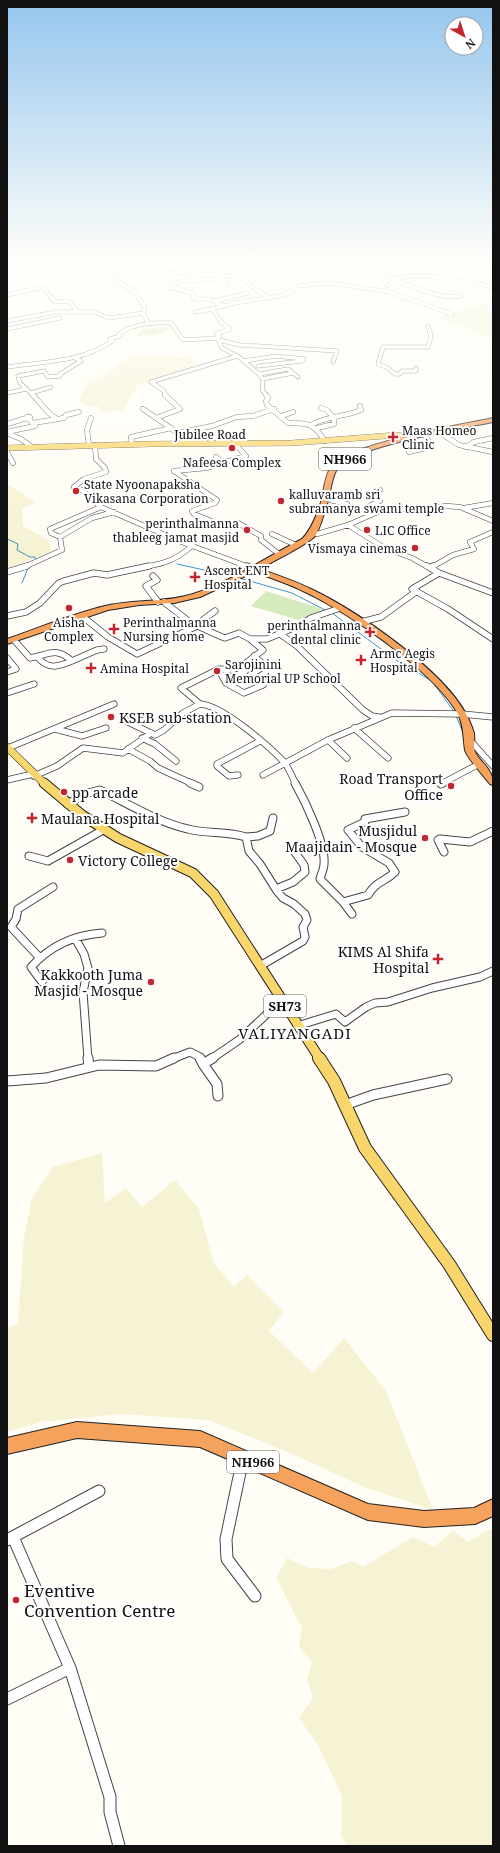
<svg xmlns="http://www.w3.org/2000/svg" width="500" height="1853" font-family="'Noto Serif',serif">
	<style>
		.farmland { fill: #f6f3d4 }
		.green { fill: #d5ebbd }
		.pitch { fill: #e6f2cf }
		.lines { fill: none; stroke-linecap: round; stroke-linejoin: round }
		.stream { stroke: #3f96cf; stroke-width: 1 }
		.minor-far5-casing { stroke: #444; stroke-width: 4.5 }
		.minor-far4-casing { stroke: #444; stroke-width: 5.5 }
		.minor-far3-casing { stroke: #444; stroke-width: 7 }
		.minor-far2-casing { stroke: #444; stroke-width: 9 }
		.minor-far1-casing { stroke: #444; stroke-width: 11 }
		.minor-casing { stroke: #444; stroke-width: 13 }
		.major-far3-casing { stroke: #222; stroke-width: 6 }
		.major-far2-casing { stroke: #222; stroke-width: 8 }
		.major-far1-casing { stroke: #222; stroke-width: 11 }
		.major-casing { stroke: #222; stroke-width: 14 }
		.highway-casing { stroke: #222; stroke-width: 2 }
		.minor-far5 { stroke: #fff; stroke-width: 3.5 }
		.minor-far4 { stroke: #fff; stroke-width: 4.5 }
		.minor-far3 { stroke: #fff; stroke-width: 5.5 }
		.minor-far2 { stroke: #fff; stroke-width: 7 }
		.minor-far1 { stroke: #fff; stroke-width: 9 }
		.minor { stroke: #fff; stroke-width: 11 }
		.major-far3 { stroke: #f9d66b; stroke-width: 5.5 }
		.major-far2 { stroke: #f9d66b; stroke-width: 7 }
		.major-far1 { stroke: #f9d66b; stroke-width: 9 }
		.major { stroke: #f9d66b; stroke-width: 12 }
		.highway { fill: #f5a25d; fill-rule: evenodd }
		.rail { stroke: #c4262e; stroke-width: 1 }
		.poi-dot { fill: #c4262e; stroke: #fff; stroke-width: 1.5 }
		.labels { text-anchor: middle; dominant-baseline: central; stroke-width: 4; stroke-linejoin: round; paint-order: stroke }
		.far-poi-label { font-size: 12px; fill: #111; stroke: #fff; text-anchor: start }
		.far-street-label { font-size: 12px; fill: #111; stroke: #fff }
		.shield { fill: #fff; stroke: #585858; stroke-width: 1 }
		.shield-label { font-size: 13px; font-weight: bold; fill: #111 }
		.poi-label { font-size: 14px; fill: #111; stroke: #fff; text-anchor: start }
		.neighbourhood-label { font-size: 15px; letter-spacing: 1px; fill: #111; stroke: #fff }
		.near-poi-label { font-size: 17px; fill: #111; stroke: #fff; text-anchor: start }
	</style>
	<rect width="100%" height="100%" fill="#fffdf5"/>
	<path class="farmland" d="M129 357 189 358 199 364 137 386 123 410 101 412 98 406H86L78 402 87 383 103 377Z
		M7 484 35 502 22 509 23 526 49 540 51 551 7 570Z
		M102 1153 105 1203 126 1188 142 1207 175 1180 199 1209 214 1263 234 1287 247 1275 284 1312 269 1331 313 1373 344 1338 386 1391 433 1510 364 1487 288 1452 208 1420 120 1414 41 1422 7 1432V1328L18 1324 24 1237 32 1198 53 1167Z
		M490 1529 493 1532V1846H348L341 1835 342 1796 318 1745 299 1718 313 1698 307 1679 312 1662 299 1647 302 1628 276 1578 287 1558 309 1568 331 1569 352 1561 363 1567 413 1537 434 1547 453 1531 468 1542Z"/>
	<path class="green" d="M169 327 170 329 155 335 136 336 145 328Z
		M266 591 319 608 324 611 302 621 251 606Z"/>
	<path class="pitch" d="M483 303 493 306V339L439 317Z"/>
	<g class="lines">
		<path class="stream" d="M7 539 18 544 17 550 30 557H35L36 561
			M177 564 236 577
			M239 578 292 593 327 611
			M22 583 28 568
			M332 613 396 660 432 681 455 713
			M456 716 464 735
			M474 749 489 765"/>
		<defs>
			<path id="minor-far5" d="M338 261 345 264V267
				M353 261C379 272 435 302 461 296
				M158 270 206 264
				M169 274 189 272 201 280
				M7 275 49 261
				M220 279 221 277 235 276 248 281V284L268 297
				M388 286 384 281C421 271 456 279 493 287
				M7 295 43 287 54 301 70 302 77 312
				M215 301 248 293
				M223 306 209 299H194L193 293 169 287 181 281 220 279 228 285
				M196 312 212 309
				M7 321 56 312H94L109 318 144 313
				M148 322 143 314 145 308 134 291 109 277 173 261
				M7 329 60 318
				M219 340 240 345 337 351 333 362
				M244 361 276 356 304 359 302 361 258 366
				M7 367C41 362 84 362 112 341L110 339 120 336 119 334C134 323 153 322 171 323L183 340 217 338
				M416 368V371H402L400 374H395L386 367 378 364 383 347H428L431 336 428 326
				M259 374 288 369 298 377
				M262 379 293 373
				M7 393 26 389
				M31 393 51 387
				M34 396 20 383 18 376 44 371 48 377 60 376V374L81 361 73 357
				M166 396 164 391 151 382 237 356
				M267 396 262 390 263 380 260 375 239 357 222 348 217 337 220 336 216 334 230 329 222 323 212 309 235 303 285 295 298 286 330 283 390 292 452 314"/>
			<path id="minor-far4" d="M33 395C43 405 45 412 57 419
				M165 395 180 409 156 418 171 428
				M266 395 268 398 266 401 267 405 288 423C309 423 313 423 325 441
				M143 409 156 418
				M282 416 293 412
				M33 423 64 418 66 415 79 412
				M7 424 30 417
				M311 425C326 416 345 417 361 410L360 406
				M317 428 334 424V418L327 410 321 408
				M7 432 35 426 27 417
				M7 433 21 439 32 447
				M442 434 459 445 493 452
				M132 444 131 437 171 428 177 433 212 426 237 417 253 416 274 409
				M235 444 246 456 206 468 174 471 217 500 215 503 192 511 194 514 226 527 238 523 261 536V540L279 554
				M89 445 87 430 91 418
				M95 445 96 459 105 468 106 472 84 479 74 487 82 490 101 507 179 541 249 567
				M466 447 474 442 493 438
				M7 452 13 463
				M409 452 430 447V443L426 437
				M216 457 223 463
				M330 500 347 504
				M101 507 50 529 51 533 60 537 92 518 114 512
				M464 508 493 503
				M380 511 397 509 421 510 446 506 460 507 493 521
				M348 525 380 511 371 505 380 501 369 495 380 490
				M272 534 296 545
				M317 534 348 525 383 547 412 558 428 567
				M24 567 62 550 60 537
				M145 567C166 563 176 560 193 545
				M432 567 453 555 474 549 470 542 493 532"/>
			<path id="minor-far3" d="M247 566 254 569
				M427 566 439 573 412 589 448 609 493 639
				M430 568 433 566
				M7 572 27 566
				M439 573 493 593
				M153 576 157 580 146 586 158 602
				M164 602 191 623 222 637 225 638 239 633 250 639H267L298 626 311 618 340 608
				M7 616 26 612 40 603 59 583 64 581 94 573 107 575 149 566
				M82 616 108 637 137 654 197 626
				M361 622 381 617 417 591
				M196 625 215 611
				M280 634 297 646 363 710 372 716 379 717
				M14 640 30 658C49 655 56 646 72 661 57 667 49 670 37 657
				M7 658 16 669 7 672
				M72 661 97 650 104 649
				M220 672 226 683 244 693 263 685 250 675 263 667V664L254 656
				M7 693 34 684
				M200 704C222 705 269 746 284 762 289 768 292 777 296 784
				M200 704 181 688 219 669 232 670 242 666 263 650 250 639
				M124 720 155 735 164 730 183 713 200 704
				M354 728 388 758
				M55 729 82 736 106 728
				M142 738 155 744 176 761
				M469 739 493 766
				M328 740 347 758
				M8 748 114 704
				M128 749 150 761 158 768 193 784
				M238 775 229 776 217 766V764L260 741
				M263 775 328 740 392 713 462 714 493 717
				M34 776 57 766 83 748 123 753 151 733
				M7 780 33 774
				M441 784 479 764"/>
			<path id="minor-far2" d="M190 783 199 787
				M295 783C305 801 326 844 324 864 324 869 321 874 320 879L343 902 368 895C376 881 385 882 395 872L389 863 362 847 348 830 365 822V819L405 812
				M441 784 443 783
				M67 804 88 793 100 790C129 804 157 822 188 829 207 834 227 831 246 837L249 851 260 864 277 891 283 898 294 904 305 914 307 920 303 927 305 937 303 941 260 966
				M246 837 258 836 270 831 273 818
				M444 852 438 840 440 839 470 842 493 831
				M29 856 48 861 103 830
				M276 889 293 882 305 872 304 865 294 851
				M343 902 352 914
				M75 938 84 954 88 968 83 992 88 1059
				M39 957 11 927 16 919 18 909 53 887
				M42 982 31 967C50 946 74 935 102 933
				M297 1026 336 1014 345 1022 366 1007 375 1003 388 1002 432 988 480 977 493 971
				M172 1059 190 1052 198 1056 200 1059
				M211 1059 239 1040 268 1013 284 1005"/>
			<path id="minor-far1" d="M88 1058 89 1067
				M200 1058 203 1064 213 1058
				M203 1064 217 1084 218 1096
				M7 1081 46 1078 99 1065 156 1066 174 1058
				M345 1105 373 1095 447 1079"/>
			<path id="minor" d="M243 1458 226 1539 227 1559 255 1596
				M13 1537 70 1668
				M7 1540 99 1491
				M7 1699 70 1668 110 1797V1812L119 1846"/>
			<path id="major-far3" d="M7 448 150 444 292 443 397 435 413 437"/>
			<path id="major-far2" d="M7 747 45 784"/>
			<path id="major-far1" d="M44 783 82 815 118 838 193 873 214 894 320 1059"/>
			<path id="major" d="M319 1058 334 1081 365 1148 449 1264 493 1335"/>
			<path id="highway" d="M493 418V422C464 428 350 447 337 469 331 479 331 491 328 501 324 512 321 527 315 536 307 545 273 561 260 569 277 575 295 581 311 589 357 611 442 669 466 714 469 719 472 727 474 733 475 739 473 746 475 752 482 765 493 768 493 785L490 784C484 776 467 758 465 750 463 737 464 726 458 714 436 673 348 612 305 592 289 584 271 578 254 572L200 597 174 603 139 605 108 610 7 644V639C39 628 72 614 105 606 134 599 165 603 193 594 230 582 267 557 302 539 312 529 318 512 322 499 324 488 325 476 331 467 348 443 461 425 493 418Z
				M77 1422 200 1431 368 1504 424 1511 474 1508 493 1499V1516L475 1524 424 1527 368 1520 200 1447 77 1438 7 1454V1438Z"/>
		</defs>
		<use href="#minor-far5" class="minor-far5-casing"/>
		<use href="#minor-far4" class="minor-far4-casing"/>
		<use href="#minor-far3" class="minor-far3-casing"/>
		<use href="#minor-far2" class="minor-far2-casing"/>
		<use href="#minor-far1" class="minor-far1-casing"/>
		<use href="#minor" class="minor-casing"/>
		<use href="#major-far3" class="major-far3-casing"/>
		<use href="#major-far2" class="major-far2-casing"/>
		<use href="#major-far1" class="major-far1-casing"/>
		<use href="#major" class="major-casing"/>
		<use href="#highway" class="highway-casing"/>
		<use href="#minor-far5" class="minor-far5"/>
		<use href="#minor-far4" class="minor-far4"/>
		<use href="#minor-far3" class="minor-far3"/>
		<use href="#minor-far2" class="minor-far2"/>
		<use href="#minor-far1" class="minor-far1"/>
		<use href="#minor" class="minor"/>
		<use href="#major-far3" class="major-far3"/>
		<use href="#major-far2" class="major-far2"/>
		<use href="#major-far1" class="major-far1"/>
		<use href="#major" class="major"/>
		<use href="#highway" class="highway"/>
		<path class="rail" d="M489 261 493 262"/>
	</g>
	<linearGradient id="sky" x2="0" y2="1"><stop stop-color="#95c6ee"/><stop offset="0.5" stop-color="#fffefa"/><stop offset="1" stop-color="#fffefa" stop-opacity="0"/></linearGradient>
	<rect width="500" height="521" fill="url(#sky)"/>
	<g class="poi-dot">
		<path d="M391 431h4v4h4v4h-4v4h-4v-4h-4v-4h4z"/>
		<circle cx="232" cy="448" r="4"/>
		<circle cx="76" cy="491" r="4"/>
		<circle cx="281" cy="501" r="4"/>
		<circle cx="247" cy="530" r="4"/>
		<circle cx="367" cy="530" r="4"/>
		<circle cx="415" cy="548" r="4"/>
		<path d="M193 571h4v4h4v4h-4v4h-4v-4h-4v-4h4z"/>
		<circle cx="69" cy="608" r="4"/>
		<path d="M112 623h4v4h4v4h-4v4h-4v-4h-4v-4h4z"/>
		<path d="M368 626h4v4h4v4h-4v4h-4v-4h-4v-4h4z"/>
		<path d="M359 654h4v4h4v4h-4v4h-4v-4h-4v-4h4z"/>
		<path d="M89 662h4v4h4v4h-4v4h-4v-4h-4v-4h4z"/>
		<circle cx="217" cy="671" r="4"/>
		<circle cx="111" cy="717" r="4"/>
		<circle cx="451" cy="786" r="4"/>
		<circle cx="64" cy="792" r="4"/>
		<path d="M30 812h4v4h4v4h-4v4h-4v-4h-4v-4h4z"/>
		<circle cx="425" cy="838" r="4"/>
		<circle cx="70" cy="860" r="4"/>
		<path d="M436 953h4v4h4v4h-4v4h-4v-4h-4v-4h4z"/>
		<circle cx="151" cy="982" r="4"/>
		<circle cx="16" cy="1600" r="4"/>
	</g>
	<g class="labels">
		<g class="far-poi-label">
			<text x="402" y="430">Maas Homeo<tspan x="402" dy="14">Clinic</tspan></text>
			<text x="232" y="462" text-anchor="middle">Nafeesa Complex</text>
			<text x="84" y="484">State Nyoonapaksha<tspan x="84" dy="14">Vikasana Corporation</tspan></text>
			<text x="289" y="494">kalluvaramb sri<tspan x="289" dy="14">subramanya swami temple</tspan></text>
			<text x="239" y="523" text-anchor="end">perinthalmanna<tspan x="239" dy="14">thableeg jamat masjid</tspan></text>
			<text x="375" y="530">LIC Office</text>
			<text x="407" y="548" text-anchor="end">Vismaya cinemas</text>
			<text x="204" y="570">Ascent ENT<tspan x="204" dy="14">Hospital</tspan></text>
			<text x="69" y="622" text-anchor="middle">Aisha<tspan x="69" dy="14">Complex</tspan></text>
			<text x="123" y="622">Perinthalmanna<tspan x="123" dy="14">Nursing home</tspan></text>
			<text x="361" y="625" text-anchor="end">perinthalmanna<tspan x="361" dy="14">dental clinic</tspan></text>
			<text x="370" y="653">Armc Aegis<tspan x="370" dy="14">Hospital</tspan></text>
			<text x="225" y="664">Sarojinini<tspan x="225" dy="14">Memorial UP School</tspan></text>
			<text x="100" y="668">Amina Hospital</text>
		</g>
		<g class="far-street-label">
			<text x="210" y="434">Jubilee Road</text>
		</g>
		<g class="shield">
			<rect x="319" y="448" width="52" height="22" rx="3"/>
			<rect x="264" y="995" width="42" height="22" rx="3"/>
			<rect x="227" y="1451" width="52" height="22" rx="3"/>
		</g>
		<g class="shield-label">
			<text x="345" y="459">NH966</text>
			<text x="285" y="1006">SH73</text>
			<text x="253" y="1462">NH966</text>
		</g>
		<g class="poi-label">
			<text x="119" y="717">KSEB sub-station</text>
			<text x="443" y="778" text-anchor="end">Road Transport<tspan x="443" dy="16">Office</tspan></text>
			<text x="72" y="792">pp arcade</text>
			<text x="41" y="818">Maulana Hospital</text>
			<text x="417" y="830" text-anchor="end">Musjidul<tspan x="417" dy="16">Maajidain - Mosque</tspan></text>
			<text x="78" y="860">Victory College</text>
			<text x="429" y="951" text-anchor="end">KIMS Al Shifa<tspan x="429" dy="16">Hospital</tspan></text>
			<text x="143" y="974" text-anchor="end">Kakkooth Juma<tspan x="143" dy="16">Masjid - Mosque</tspan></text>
		</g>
		<g class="neighbourhood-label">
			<text x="295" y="1033">VALIYANGADI</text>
		</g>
		<g class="near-poi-label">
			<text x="24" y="1590">Eventive<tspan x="24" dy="20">Convention Centre</tspan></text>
		</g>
	</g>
	<rect width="500" height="1853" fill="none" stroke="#111111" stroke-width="16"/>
	<g transform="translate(464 36) rotate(141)"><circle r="19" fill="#ffffff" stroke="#a0a0a0"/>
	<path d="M0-3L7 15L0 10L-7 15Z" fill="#c4262e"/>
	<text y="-6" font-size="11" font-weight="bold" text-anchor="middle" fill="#111111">N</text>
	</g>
</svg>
